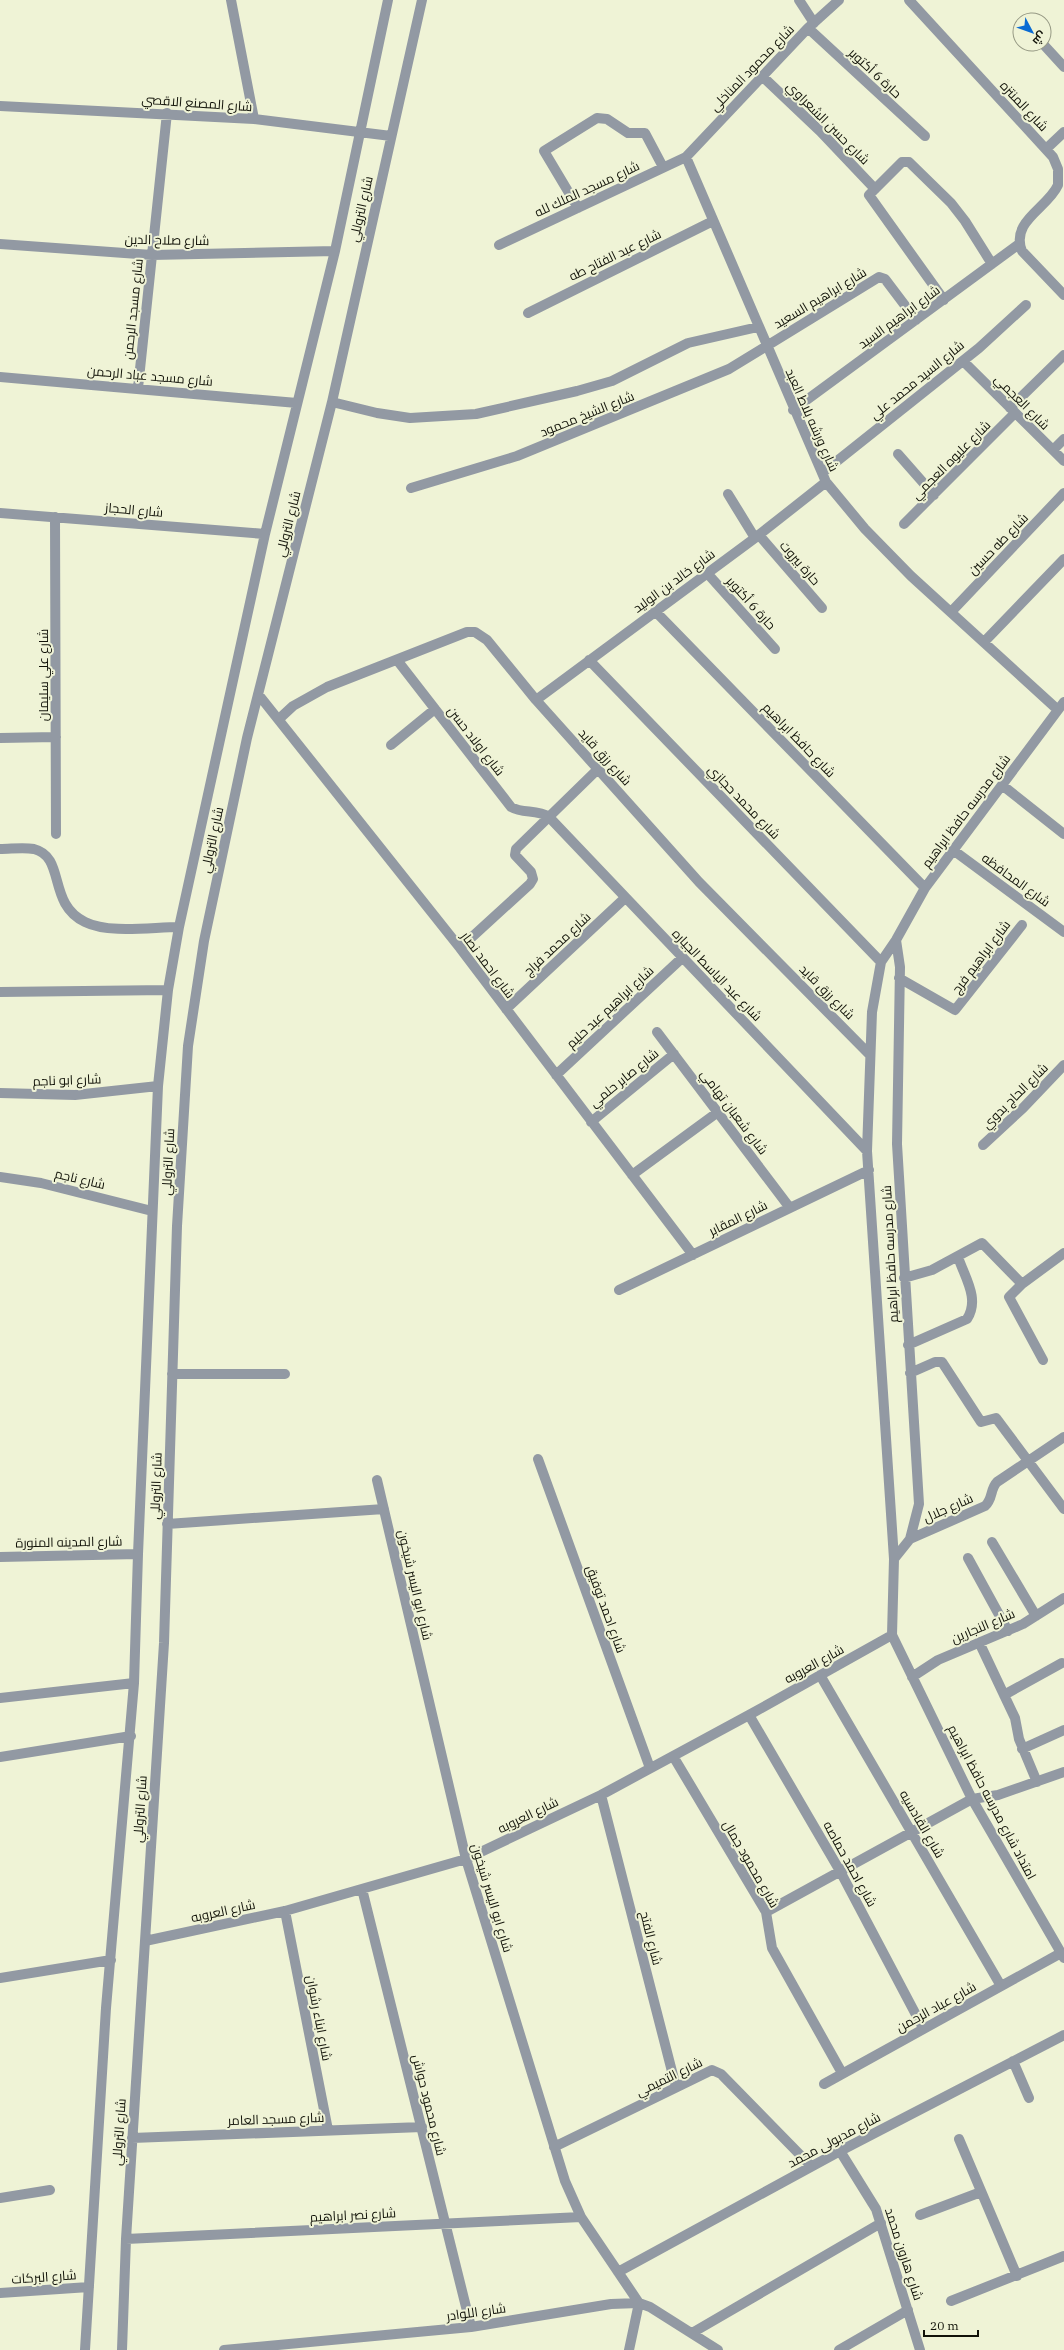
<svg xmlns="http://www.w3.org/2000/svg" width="1064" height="2350" font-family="'IBM Plex Serif',Cairo,serif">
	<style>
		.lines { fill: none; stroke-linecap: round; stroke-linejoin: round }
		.minor { stroke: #9299a3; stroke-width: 10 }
		.labels { text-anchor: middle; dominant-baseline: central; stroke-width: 4; stroke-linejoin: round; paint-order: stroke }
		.street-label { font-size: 13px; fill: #111208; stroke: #eff3d6 }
	</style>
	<rect width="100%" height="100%" fill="#eff3d6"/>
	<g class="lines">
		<path class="minor" d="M231 0 254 119
			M799 0 814 23
			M909 0 1053 157 1058 169V185C1048 208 1010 221 1022 251L1064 295
			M808 28 925 136
			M1043 44 1064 67
			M762 76 820 131 875 189
			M0 106 254 119 391 136
			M1046 149 1064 132
			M686 157 826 482 865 529 911 576 1058 710
			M578 208 544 151 597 118 607 119 628 133H645L663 167
			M0 244 152 255 335 251
			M499 245 686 157 808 28 839 0
			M944 300 869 195 902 162H909L951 203 965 221 992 264
			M528 313 713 221
			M963 361 1064 461
			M0 377 297 403
			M138 388 167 113
			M332 402 377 413 410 418 476 414 577 391 612 381 688 343 758 327
			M1010 408 1064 355
			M793 410 1019 244
			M1053 450 1064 439
			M898 454 934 495
			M822 473 979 348 1026 305
			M411 488 517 456 729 369 879 277 885 279 916 320
			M728 494 755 538
			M0 513 265 534
			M55 517 56 834
			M904 524 1015 413
			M759 535 822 608
			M707 573 775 649
			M655 611 925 888
			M951 612 1064 493
			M984 642 1064 559
			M397 660 511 807C523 814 537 809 549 817L867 1151
			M589 660 881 962
			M258 694 460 948 693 1255
			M536 700 755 538 826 482
			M1064 702 925 888 896 940 881 962 872 1012 867 1151 894 1559 892 1635 972 1799 1064 1958
			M279 719 293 706 327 687 467 632H475L487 640 536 700 699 882 869 1054
			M0 738 56 737
			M391 745 435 709
			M1002 785 1064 834
			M0 849C11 849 23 847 34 849 66 857 47 904 85 922 109 934 152 927 179 927
			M953 850 1064 932
			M460 948 530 884 533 879 531 872 515 855 516 849 598 769
			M899 978 955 1010 1022 925
			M0 992 168 990
			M506 1009 625 898
			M657 1032 790 1208
			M556 1075 682 958
			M0 1093 75 1095 158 1086
			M591 1122 674 1054
			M983 1145 1023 1108 1064 1065
			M632 1175 718 1112
			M0 1177 41 1183 152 1211
			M904 1278 932 1270 982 1243 1022 1284
			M619 1290 869 1170
			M908 1345 967 1319C980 1299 965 1278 958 1257
			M1043 1360 1009 1297 1022 1284 1064 1253
			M910 1373 935 1362H942L981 1422 996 1418 1064 1509
			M172 1374H285
			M538 1459 650 1768
			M377 1480 466 1859 565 2181 581 2217 639 2303 629 2350
			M167 1524 384 1509
			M910 1539 985 1506C993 1499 990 1489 997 1482L1064 1437
			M992 1542 1036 1616
			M0 1557 138 1554
			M968 1558 1008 1631
			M894 1559 910 1539 919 1504 897 1144 900 967 896 940
			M979 1642 1015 1718 1019 1739 1037 1782
			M820 1675 1001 1986
			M912 1677 938 1660 1023 1624 1064 1598
			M1004 1695 1062 1663
			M0 1698 134 1683
			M749 1715 840 1871 923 2028
			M1022 1749 1064 1730
			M673 1756 766 1912 772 1948 842 2073
			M0 1757 131 1736
			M601 1795 676 2087
			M362 1889 471 2327
			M285 1911 328 2130
			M766 1912 972 1799 998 1795 1064 1772
			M145 1941 285 1911 466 1859 601 1795 749 1715 892 1635
			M0 1978 111 1960
			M1013 2061 1029 2098
			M824 2084 1061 1953
			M132 2138 422 2127
			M959 2139 1017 2276
			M554 2147 712 2070 721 2074 811 2166
			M840 2151 876 2209 920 2350
			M0 2198 50 2190
			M920 2215 981 2192
			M126 2239 581 2217
			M618 2272 840 2151 1064 2035
			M0 2293 89 2287
			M951 2301 1064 2256
			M692 2333 881 2223
			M85 2350 106 2008 134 1683 138 1554 158 1086 168 990 179 927 265 534 335 251 388 0
			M122 2350 126 2239 164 1643 177 1226 188 1046 204 941 247 738 332 402 422 0
			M224 2350 471 2327 611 2304 639 2303 650 2307 718 2350
			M839 2350 908 2310"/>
	</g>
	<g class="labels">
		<g class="street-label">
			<text transform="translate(752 68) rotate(-46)">شارع محمود المناخلي</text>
			<text transform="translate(875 73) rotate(43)">حارة 6 أكتوبر</text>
			<text transform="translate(197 103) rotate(4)">شارع المصنع الاقصي</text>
			<text transform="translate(1024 106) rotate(47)">شارع المنتزه</text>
			<text transform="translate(828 123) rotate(45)">شارع حسن الشعراوي</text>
			<text transform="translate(587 189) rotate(-25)">شارع مسجد الملك لله</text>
			<text transform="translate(361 209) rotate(-77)">شارع التروللي</text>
			<text transform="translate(167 240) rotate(1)">شارع صلاح الدين</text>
			<text transform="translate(615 255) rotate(-26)">شارع عبد الفتاح طه</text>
			<text transform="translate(820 298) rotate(-31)">شارع ابراهيم السعيد</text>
			<text transform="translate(133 309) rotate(-84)">شارع مسجد الرحمن</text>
			<text transform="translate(899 317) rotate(-36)">شارع ابراهيم السيد</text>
			<text transform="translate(150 376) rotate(5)">شارع مسجد عباد الرحمن</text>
			<text transform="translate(917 380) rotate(-39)">شارع السيد محمد علي</text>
			<text transform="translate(1022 402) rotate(45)">شارع العجمي</text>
			<text transform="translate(587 414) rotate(-22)">شارع الشيخ محمود</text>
			<text transform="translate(812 420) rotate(66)">شارع ورشه بلاط العبد</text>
			<text transform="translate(951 460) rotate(-45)">شارع عليوه العجمي</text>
			<text transform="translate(134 510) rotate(5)">شارع الحجاز</text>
			<text transform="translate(288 524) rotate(-76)">شارع التروللي</text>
			<text transform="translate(998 544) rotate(-46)">شارع طه حسين</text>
			<text transform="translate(800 563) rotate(49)">حارة بيروت</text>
			<text transform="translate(674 581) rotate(-36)">شارع خالد بن الوليد</text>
			<text transform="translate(751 603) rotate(48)">حارة 6 أكتوبر</text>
			<text transform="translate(43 675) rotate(-90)">شارع علي سليمان</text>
			<text transform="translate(799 740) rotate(46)">شارع حافظ ابراهيم</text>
			<text transform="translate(476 741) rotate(52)">شارع اولاد حسن</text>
			<text transform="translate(605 757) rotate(48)">شارع رزق قايد</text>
			<text transform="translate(744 802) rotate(46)">شارع محمد حجازي</text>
			<text transform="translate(966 811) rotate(-53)">شارع مدرسه حافظ ابراهيم</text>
			<text transform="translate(212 840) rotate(-78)">شارع التروللي</text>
			<text transform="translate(1016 880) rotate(36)">شارع المحافظه</text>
			<text transform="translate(557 944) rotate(-43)">شارع محمد فراج</text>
			<text transform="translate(981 957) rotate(-53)">شارع ابراهيم فرج</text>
			<text transform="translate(488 965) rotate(53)">شارع احمد نصار</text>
			<text transform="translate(717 975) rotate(46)">شارع عبد الباسط الجياره</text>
			<text transform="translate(827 992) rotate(45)">شارع رزق قايد</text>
			<text transform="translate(610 1007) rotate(-43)">شارع ابراهيم عبد حليم</text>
			<text transform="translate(624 1078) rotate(-39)">شارع صابر حلمي</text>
			<text transform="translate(67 1080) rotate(-2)">شارع ابو ناجم</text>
			<text transform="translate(1015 1096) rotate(-45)">شارع الحاج بدوي</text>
			<text transform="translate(734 1112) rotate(53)">شارع شعبان تهامي</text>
			<text transform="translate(168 1162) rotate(-87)">شارع التروللي</text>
			<text transform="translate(80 1179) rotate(13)">شارع ناجم</text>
			<text transform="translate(738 1218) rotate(-26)">شارع المقابر</text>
			<text transform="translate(890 1254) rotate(-93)">شارع مدرسه حافظ ابراهيم</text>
			<text transform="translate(156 1486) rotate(-88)">شارع التروللي</text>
			<text transform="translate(948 1508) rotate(-24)">شارع جلال</text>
			<text transform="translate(69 1542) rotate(-1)">شارع المدينه المنورة</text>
			<text transform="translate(415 1585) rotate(77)">شارع ابو اليسر شيخون</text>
			<text transform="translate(606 1609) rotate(70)">شارع احمد توفيق</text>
			<text transform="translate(983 1626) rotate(-23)">شارع النجارين</text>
			<text transform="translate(814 1664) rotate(-29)">شارع العروبه</text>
			<text transform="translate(992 1802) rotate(62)">امتداد شارع مدرسه حافظ ابراهيم</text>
			<text transform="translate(140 1809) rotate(-86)">شارع التروللي</text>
			<text transform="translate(528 1815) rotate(-26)">شارع العروبه</text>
			<text transform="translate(922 1824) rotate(60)">شارع القادسيه</text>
			<text transform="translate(751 1864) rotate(60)">شارع محمود جمال</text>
			<text transform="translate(850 1864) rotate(61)">شارع احمد حماصه</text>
			<text transform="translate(492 1898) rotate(73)">شارع ابو اليسر شيخون</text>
			<text transform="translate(223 1911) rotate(-12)">شارع العروبه</text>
			<text transform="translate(651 1938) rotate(76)">شارع الفتح</text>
			<text transform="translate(936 2007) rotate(-29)">شارع عباد الرحمن</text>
			<text transform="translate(319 2018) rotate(79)">شارع ابناء رشوان</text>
			<text transform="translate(669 2077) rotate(-26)">شارع التميمي</text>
			<text transform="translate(429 2105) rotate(76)">شارع محمود حواش</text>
			<text transform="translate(276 2119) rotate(-2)">شارع مسجد العامر</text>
			<text transform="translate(119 2132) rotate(-86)">شارع التروللي</text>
			<text transform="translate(834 2140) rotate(-28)">شارع مدبولى محمد</text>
			<text transform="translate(353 2215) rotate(-3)">شارع نصر ابراهيم</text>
			<text transform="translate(904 2254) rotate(72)">شارع هارون محمد</text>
			<text transform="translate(44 2277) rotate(-4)">شارع البركات</text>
			<text transform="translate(476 2312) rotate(-8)">شارع اللوادر</text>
		</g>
	</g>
	<g transform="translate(1032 32) rotate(131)"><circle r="19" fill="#eff3d6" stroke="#969984"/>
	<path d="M0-3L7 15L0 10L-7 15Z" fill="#0a6bd3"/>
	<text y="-6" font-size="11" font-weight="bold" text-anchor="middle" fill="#111208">ش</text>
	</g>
	<path d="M924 2330v6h54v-6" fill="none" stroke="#111208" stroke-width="2"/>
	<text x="930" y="2330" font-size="12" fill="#111208" stroke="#eff3d6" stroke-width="3" paint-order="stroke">20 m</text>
</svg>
